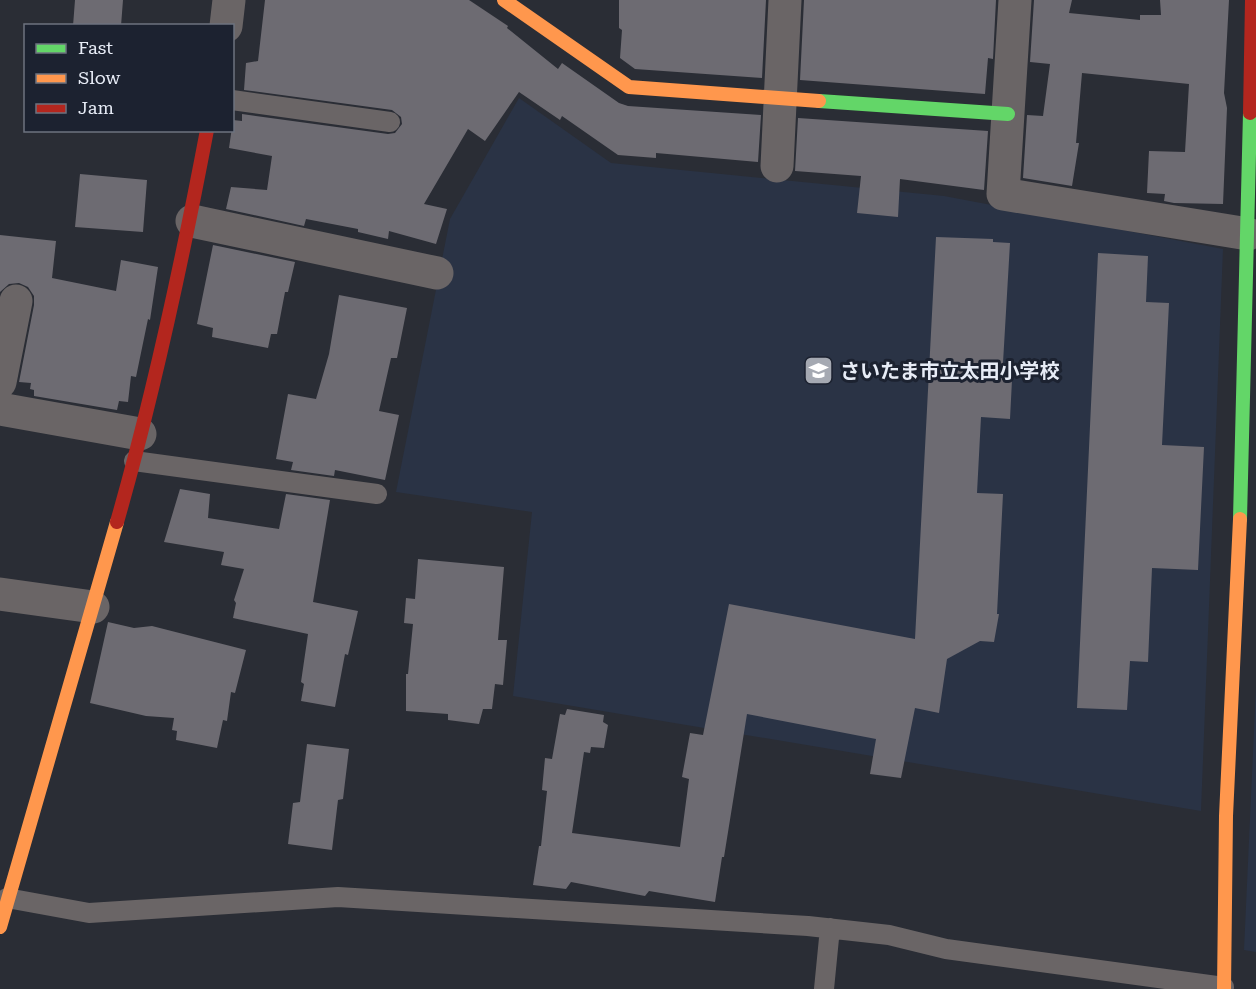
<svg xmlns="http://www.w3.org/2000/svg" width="1256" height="989" font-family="'Roboto Serif','Noto Sans JP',serif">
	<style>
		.built { fill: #2a3345 }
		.building { fill: #6d6b72 }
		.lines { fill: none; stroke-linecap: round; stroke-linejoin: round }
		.lane { stroke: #6a6566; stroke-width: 20 }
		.street { stroke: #6a6566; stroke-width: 33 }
		.fast { stroke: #63d668; stroke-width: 14 }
		.slow { stroke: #ff974d; stroke-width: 14 }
		.jam { stroke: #b3261e; stroke-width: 14 }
		.labels { text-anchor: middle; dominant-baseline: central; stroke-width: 6; stroke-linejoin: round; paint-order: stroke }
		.poi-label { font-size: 20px; font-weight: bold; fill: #e7ecf6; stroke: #1c2230; text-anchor: start }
	</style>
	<rect width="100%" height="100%" fill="#2a2d35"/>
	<path class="built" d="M519 98 611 163 944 196 1223 249 1201 811 513 696 532 512 396 492 450 219Z
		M1256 687V952L1244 950Z"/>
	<path class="building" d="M75 0H123L121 26H73Z
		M265 0H469L508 26 507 28 558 69 562 63 619 103 628 106 761 115 758 162 656 153V158L618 155 562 116 560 120 519 92 485 141 468 129 424 204 447 209 436 244 389 231 388 239 358 232V229L306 219 304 226 226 209 231 187 267 190 272 156 229 148 233 120 242 121V114L388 134 395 133 402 124 401 117 392 110 244 90 246 63 258 61Z
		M619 0H766L762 78 635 69 620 58 622 30 619 28Z
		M804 0H996L993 59 988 58 985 94 800 80Z
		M1034 0H1072L1069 13 1140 20V15H1161L1160 0H1229L1224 93 1227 108 1223 204 1174 203 1164 201 1165 194 1147 193 1149 151 1185 152 1189 84 1082 73 1076 143H1079L1072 186 1023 178 1027 115 1043 116 1050 64 1030 62Z
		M798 118 988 131 984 190 900 179 898 217 857 213 861 176 795 171Z
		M80 174 147 180 143 232 75 227Z
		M0 235 56 241 52 278 116 291 121 260 158 267 150 320 148 319 136 377 131 376 128 402 119 401 117 410 34 396V390L30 389 31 383 19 382 34 305V296L28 287 19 283 9 284 0 292Z
		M936 237 993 239V242L1010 243 1002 380H1012L1010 419 981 417 977 493 1003 494 997 614H999L994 642 980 641 947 659 939 713 915 708 901 778 870 774 876 739 747 714 724 857H722L715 902 649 891 645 896 571 882 566 889 533 885 539 846H541L547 791 542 790 545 758 552 759 560 714 565 715 567 709 604 715 603 722 608 725 604 748 591 747 590 753 584 752 572 833 680 847 689 779 682 777 690 733 703 735 729 604 915 639Z
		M213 245 295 262 288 292H285L277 334H271L268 348 212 337 213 328 197 324Z
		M1098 253 1148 256 1146 302 1169 303 1162 445 1204 447 1198 570 1152 568 1148 662 1130 661 1127 710 1077 708Z
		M339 295 407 308 397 358H391L379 411 399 415 385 480 335 470 334 476 291 470 293 462 276 459 288 394 316 399 329 354Z
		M180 489 210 494 208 518 279 529 286 494 330 500 313 602 358 611 348 655 345 654 335 707 301 701 304 684 301 682 308 634 233 618 236 603 234 600 244 569 221 565 224 552 164 542Z
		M418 559 504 567 498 640H507L503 685 495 684 492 709H483L479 724 448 720V714L406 711V674H408L413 624 404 623 406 598 415 599Z
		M108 622 134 628 152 626 246 650 235 693 231 692 227 721 223 720 217 748 176 740 177 731 172 730 174 718 146 716 90 703Z
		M307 744 349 749 343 799 338 800 332 850 288 844 293 803 300 802Z"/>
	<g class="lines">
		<path class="lane" d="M232 100 390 122
			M134 461 377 494
			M7 898 89 913 338 897 808 926 889 935 946 949 1224 987
			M824 989 830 928"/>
		<path class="street" d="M1015 0 1003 194 1248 234
			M226 26 229 0
			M777 166 785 0
			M192 221 437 273
			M0 382 16 301
			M0 409 140 434
			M0 594 93 607"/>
		<path class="fast" d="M819 101 1008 114
			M1240 519 1250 113"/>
		<path class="slow" d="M504 0 629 87 819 101
			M0 927 117 522
			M1224 989 1226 816 1240 519"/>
		<path class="jam" d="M1250 113 1252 0
			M117 522C154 393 182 262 207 130"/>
	</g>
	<defs>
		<symbol id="school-square" viewBox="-11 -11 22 22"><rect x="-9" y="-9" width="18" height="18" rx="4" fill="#a5a9b2" stroke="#1c2230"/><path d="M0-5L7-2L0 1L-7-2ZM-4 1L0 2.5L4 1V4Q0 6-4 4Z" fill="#fff"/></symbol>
	</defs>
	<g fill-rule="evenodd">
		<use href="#school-square" x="802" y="354" width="33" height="33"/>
	</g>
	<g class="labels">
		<g class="poi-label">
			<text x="840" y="371">さいたま市立太田小学校</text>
		</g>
	</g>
	<rect x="24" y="24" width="210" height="108" fill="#1c2230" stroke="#6d737f" stroke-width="1.5"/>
	<rect x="36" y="44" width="30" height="9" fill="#63d668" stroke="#6d737f" stroke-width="1.5"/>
	<text x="78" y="54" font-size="18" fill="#e7ecf6">Fast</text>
	<rect x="36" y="74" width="30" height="9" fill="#ff974d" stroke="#6d737f" stroke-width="1.5"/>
	<text x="78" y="84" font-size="18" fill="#e7ecf6">Slow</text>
	<rect x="36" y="104" width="30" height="9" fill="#b3261e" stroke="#6d737f" stroke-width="1.5"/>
	<text x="78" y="114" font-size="18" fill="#e7ecf6">Jam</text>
</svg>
